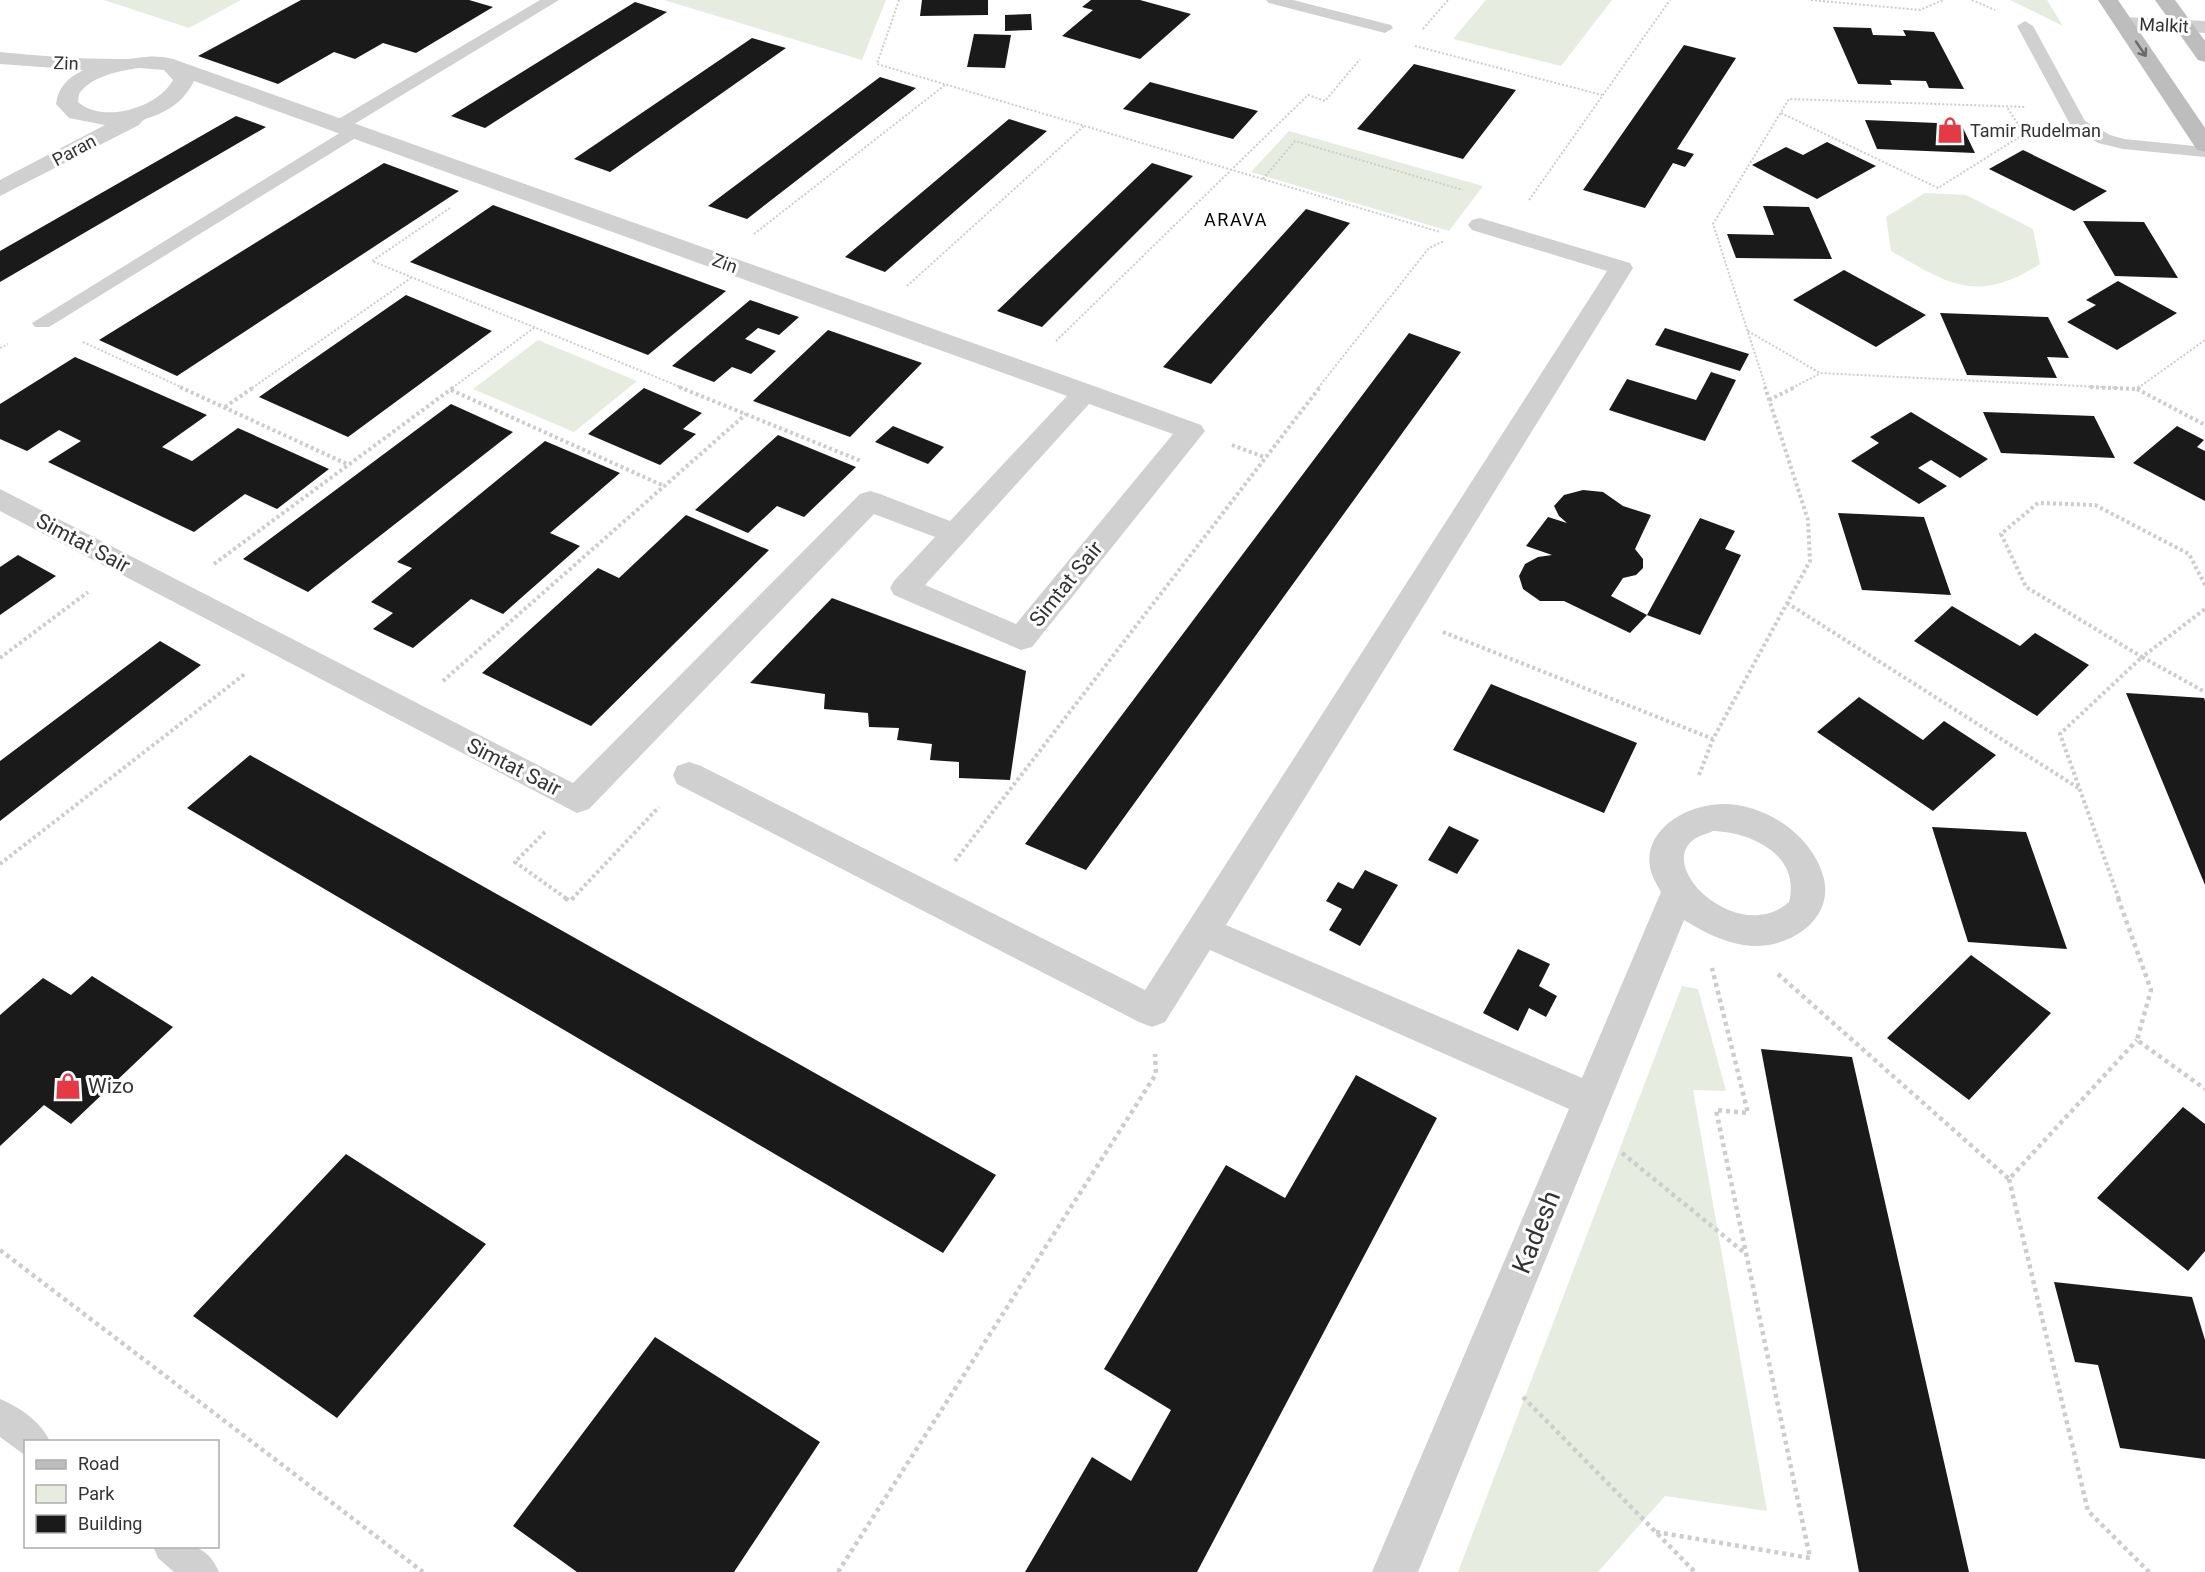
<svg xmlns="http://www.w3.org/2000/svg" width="2205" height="1572" font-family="Roboto,sans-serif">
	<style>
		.green { fill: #e6ecdf }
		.building { fill: #1a1a1a }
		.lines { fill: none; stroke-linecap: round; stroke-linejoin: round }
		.path-far2 { stroke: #cdcdcd; stroke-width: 2; stroke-dasharray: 2 2; stroke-linecap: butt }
		.path-far1 { stroke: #cdcdcd; stroke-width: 4; stroke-dasharray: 3 3; stroke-linecap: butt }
		.path { stroke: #cdcdcd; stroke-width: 4.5; stroke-dasharray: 4 4; stroke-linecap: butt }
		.service { fill: #d0d0d0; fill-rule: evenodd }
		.minor { fill: #d0d0d0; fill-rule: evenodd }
		.secondary { fill: #bdbdbd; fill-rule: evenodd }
		.oneway { stroke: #6a6a6a }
		.labels { text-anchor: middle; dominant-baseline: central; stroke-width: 6; stroke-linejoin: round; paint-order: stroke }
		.far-street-label { font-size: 18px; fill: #333; stroke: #fff }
		.far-poi-label { font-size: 18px; fill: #333; stroke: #fff; text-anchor: start }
		.far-neighbourhood-label { font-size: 18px; letter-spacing: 1.5px; fill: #000; stroke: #fff }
		.street-label { font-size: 21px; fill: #333; stroke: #fff }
		.poi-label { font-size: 21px; fill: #333; stroke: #fff; text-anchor: start }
		.near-street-label { font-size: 26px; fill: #333; stroke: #fff }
	</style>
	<rect width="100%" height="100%" fill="#fff"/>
	<path class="green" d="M104 0H241L189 28Z
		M664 0H886L862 60Z
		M1486 0H1612L1561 66 1453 39Z
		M2010 0H2047L2063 26Z
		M1289 131 1483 186 1449 231 1251 172Z
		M1925 193 1966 195 2033 229 2040 264C1977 304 1950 285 1891 251L1886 217Z
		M538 340 637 381 574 432 473 389Z
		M1682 986 1698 989 1726 1091 1693 1090 1767 1511 1665 1496 1598 1572H1458Z"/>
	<path class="building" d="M301 0H469L493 7 416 53 383 43 355 59 334 52 278 84 198 56Z
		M922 0H988V15L920 16Z
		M1091 0H1140L1191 14 1140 59 1062 36 1093 10 1082 7Z
		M635 2 667 12 485 128 451 116Z
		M1031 14 1032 30 1005 31V15Z
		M1833 27 1871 28 1873 35 1906 36 1903 30 1934 32 1964 89 1929 88 1926 81 1890 80 1892 85 1858 84Z
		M974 34 1011 35 1005 68 967 67Z
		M752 38 786 48 610 172 574 159Z
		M1684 45 1736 58 1677 149 1694 154 1685 167 1673 163 1645 208 1583 190Z
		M1414 64 1516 90 1463 159 1357 129Z
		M880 77 916 88 747 219 708 206Z
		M1150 82 1258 111 1233 139 1123 109Z
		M236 116 266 127 0 282V251Z
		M1009 119 1047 131 885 272 845 257Z
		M1865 120 1961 124 1975 153 1877 149Z
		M1827 142 1876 166 1817 199 1752 165 1786 147 1803 155Z
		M2023 150 2107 191 2074 211 1989 169Z
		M384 163 459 191 177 376 99 340Z
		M1152 163 1193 176 1042 327 997 311Z
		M493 205 726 291 648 355 410 262Z
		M1763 206 1809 207 1832 259 1736 258 1727 234 1774 235Z
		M1306 209 1350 223 1211 384 1163 367Z
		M2083 221 2144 222 2178 278 2115 276Z
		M1844 270 1926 315 1876 347 1793 300Z
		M2118 281 2177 313 2117 350 2067 322 2096 305 2086 300Z
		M406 295 492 331 348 437 259 397Z
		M750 300 799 317 779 335 758 328 745 339 776 351 751 374 732 367 714 382 672 366Z
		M1940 313 2048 317 2069 358 2047 357 2057 378 1967 375Z
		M1665 328 1749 354 1740 371 1655 345Z
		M828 330 922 363 850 437 753 401Z
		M1409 333 1461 352 1086 870 1025 844Z
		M75 357 207 415 162 447 192 461 238 428 329 469 277 509 245 494 194 532 48 462 81 441 59 430 27 451 0 439V404Z
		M1711 372 1736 380 1705 441 1609 410 1627 379 1696 400Z
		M644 388 702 413 683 429 696 434 660 465 588 434Z
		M451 404 513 432 308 592 243 559Z
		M1911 412 1988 459 1960 478 1931 460 1918 468 1947 486 1919 504 1851 461 1879 443 1870 437Z
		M1983 412 2094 416 2115 458 2001 453Z
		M893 426 944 447 928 464 875 442Z
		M2177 426 2204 440 2197 447 2205 451V501L2133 463Z
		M778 435 856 467 804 517 777 506 748 533 695 510Z
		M545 441 620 473 550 533 580 546 503 614 471 599 413 648 373 629 393 613 371 602 412 568 397 562Z
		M1583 490 1603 492 1623 506 1651 515 1635 549 1643 559V568L1636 575 1623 578 1611 596 1647 615 1630 633 1564 601H1540L1523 589 1519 576 1525 564 1538 557 1552 555 1526 546 1548 517 1567 523 1559 516 1554 506 1564 495Z
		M1838 513 1924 517 1951 595 1862 590Z
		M686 515 769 550 591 726 482 673 598 568 619 578Z
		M1700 518 1735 531 1725 549 1741 555 1700 635 1647 615Z
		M18 555 56 576 0 615V567Z
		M832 598 1026 671 1010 780 959 778V762L930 760 932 744 897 740 899 728 869 727 868 713 824 709 825 694 750 683Z
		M1952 606 2020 646 2035 633 2089 665 2037 716 1914 641Z
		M160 641 201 665 0 821V761Z
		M1491 684 1637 743 1604 813 1453 750Z
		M2126 693 2204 698 2205 701V885Z
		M1859 697 1923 740 1944 721 1996 755 1933 811 1817 732Z
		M250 755 996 1175 943 1253 187 808Z
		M1449 826 1479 840 1457 874 1428 860Z
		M1932 827 2026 832 2067 949 1968 942Z
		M1365 870 1398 885 1360 946 1329 930 1342 909 1326 901 1338 882 1353 889Z
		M1518 949 1550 964 1539 986 1557 996 1546 1017 1529 1008 1518 1031 1483 1013Z
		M1971 955 2051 1013 1969 1100 1887 1038Z
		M92 976 173 1027 71 1124 44 1105 0 1146V1015L43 978 71 995Z
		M1761 1049 1852 1057 1969 1572H1859Z
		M1356 1075 1437 1118 1197 1572H1025L1092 1457 1131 1481 1171 1410 1104 1369 1226 1165 1285 1198Z
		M2183 1107 2205 1124V1251L2188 1271 2097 1198Z
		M346 1154 486 1244 337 1418 193 1316Z
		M2054 1282 2192 1297 2205 1340V1459L2120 1448 2098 1365 2075 1362Z
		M655 1337 820 1442 734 1572H577L513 1526Z"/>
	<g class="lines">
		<path class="path-far2" d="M899 0 877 64 1440 232
			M1811 0 1920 10 1943 0
			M1972 0 1995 10
			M1423 29 1448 0
			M1415 46 1602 95
			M1781 113 1938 188 2024 134 2007 107
			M1263 179 1295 141 1463 190
			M1529 200 1670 0
			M450 208 372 261 683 388
			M754 234 945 85
			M907 286 1084 126
			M1748 331 1820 373 2120 388
			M1056 341 1308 95 1325 101 1360 59
			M83 342 183 388
			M0 348 8 344
			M252 388 411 278
			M452 388 534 328
			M1318 388 1429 248 1444 241
			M1766 388 1713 224 1789 99 2026 107
			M1792 388 1819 374
			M2138 388 2205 340"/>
		<path class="path-far1" d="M180 387 349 465
			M679 387 861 461
			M2090 387 2137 389 2140 387
			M2137 389 2205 425
			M451 390 664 486
			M1769 400 1795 387
			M225 407 254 387
			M1232 445 1264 457
			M214 564 454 387
			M2205 585 2189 554 2095 505 2038 503 2001 534 2026 587 2142 657 2205 609
			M1787 603 2080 789
			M1443 632 1713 739
			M0 658 88 592
			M443 681 746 414
			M1699 775 1713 739 1810 561 1808 520 1765 387
			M545 832 515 862 567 899
			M955 861 1320 387
			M0 864 246 673
			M572 899 659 807
			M2119 899 2060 734 2142 657 2205 692"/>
		<path class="path" d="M565 898 570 901 573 898
			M2118 898 2151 990 2137 1040 2205 1089
			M1778 974 2009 1179 2137 1040
			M1622 1153 1746 1254
			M2009 1179 2088 1511 2149 1572
			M0 1250 423 1572
			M1523 1397 1695 1572
			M1656 1532 1810 1558 1716 1110 1748 1113 1712 968
			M838 1572 1156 1074 1155 1054"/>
		<path class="service" d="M540 0H559L351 126H362L365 130 362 134 49 327H35L32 323 346 129H335L332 125 335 121Z
			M1266 0H1293L1391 25 1393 28 1385 33 1269 3Z
			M2025 21 2033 26 2085 121 2110 135 2124 139 2205 147V157L2123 149 2098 143 2072 128 2017 26Z
			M0 1399C19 1407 42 1422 50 1442H26V1456L0 1437Z
			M153 1546C183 1546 205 1539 219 1572H174L158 1558Z"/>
		<path class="minor" d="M2124 17 2205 21V33L2117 27 2114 23 2117 19Z
			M0 52C39 56 78 59 117 59 139 60 148 53 173 59L1094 386 1201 425 1205 431 1032 647 1021 650 894 595 890 588 894 581 935 537 874 514 589 809 577 813 0 511V489L573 783 860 494 870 491 880 494 950 521 1067 396 194 81C186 97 176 106 159 114 151 118 144 117 139 125L0 196V180L105 125 69 118 56 104C58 87 68 78 83 70L0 64ZM139 68 164 70 173 80C158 108 103 124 78 102L79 94C91 76 119 71 139 68ZM1089 404 1173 434 1016 624 925 585Z
			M1480 218 1630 263 1633 268 1226 925 1582 1078 1661 892C1657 885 1651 875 1650 867 1644 832 1681 809 1711 805 1757 797 1813 833 1824 879 1834 924 1782 952 1743 945 1721 941 1702 931 1684 920L1418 1572H1372L1569 1109 1210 950 1165 1022 1152 1027 1139 1022 677 784 673 775 677 766 689 762 701 766 1145 990 1607 271 1472 230 1468 225 1472 220ZM1713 831C1751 832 1801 855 1789 902 1738 947 1652 865 1696 838 1701 835 1707 834 1713 831Z"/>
		<path class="secondary" d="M2098 0H2118L2205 128V152L2197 150Z
			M2155 0H2175L2205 41V62L2198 60Z"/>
	</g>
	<defs><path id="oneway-shaft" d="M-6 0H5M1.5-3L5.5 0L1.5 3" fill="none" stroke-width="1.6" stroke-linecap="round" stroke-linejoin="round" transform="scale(1.5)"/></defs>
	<use class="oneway" href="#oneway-shaft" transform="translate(2141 49) rotate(56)"/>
	<defs>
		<symbol id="shop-bare" viewBox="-9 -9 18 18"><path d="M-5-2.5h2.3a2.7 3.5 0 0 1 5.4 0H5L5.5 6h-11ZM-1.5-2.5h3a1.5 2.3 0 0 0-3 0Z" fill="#e63946" stroke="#fff" stroke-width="2.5" paint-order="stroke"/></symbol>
	</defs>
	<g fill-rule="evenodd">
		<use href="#shop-bare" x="1931" y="111" width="38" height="38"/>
		<use href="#shop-bare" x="49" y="1067" width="38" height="38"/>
	</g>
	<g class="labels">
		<g class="far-street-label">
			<text transform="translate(2164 25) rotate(3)">Malkit</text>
			<text transform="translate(66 63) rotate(2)">Zin</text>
			<text transform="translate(74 150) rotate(-28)">Paran</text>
			<text transform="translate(725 263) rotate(20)">Zin</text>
		</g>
		<g class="far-poi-label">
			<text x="1970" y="130">Tamir Rudelman</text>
		</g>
		<g class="far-neighbourhood-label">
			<text x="1236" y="219">ARAVA</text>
		</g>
		<g class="street-label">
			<text transform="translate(83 543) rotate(28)">Simtat Sair</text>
			<text transform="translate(1066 584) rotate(-51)">Simtat Sair</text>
			<text transform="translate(514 767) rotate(27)">Simtat Sair</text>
		</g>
		<g class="poi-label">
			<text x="88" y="1086">Wizo</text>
		</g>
		<g class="near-street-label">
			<text transform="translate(1536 1232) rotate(-68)">Kadesh</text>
		</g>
	</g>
	<rect x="24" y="1440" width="195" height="108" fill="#ffffff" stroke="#adadad" stroke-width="1.5"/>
	<rect x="36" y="1460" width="30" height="9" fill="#bdbdbd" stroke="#adadad" stroke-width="1.5"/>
	<text x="78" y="1470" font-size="18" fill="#333333">Road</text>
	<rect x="36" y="1485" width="30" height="18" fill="#e6ecdf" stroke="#adadad" stroke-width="1.5"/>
	<text x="78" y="1500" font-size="18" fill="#333333">Park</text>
	<rect x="36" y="1515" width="30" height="18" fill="#1a1a1a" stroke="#adadad" stroke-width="1.5"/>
	<text x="78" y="1530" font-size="18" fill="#333333">Building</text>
</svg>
